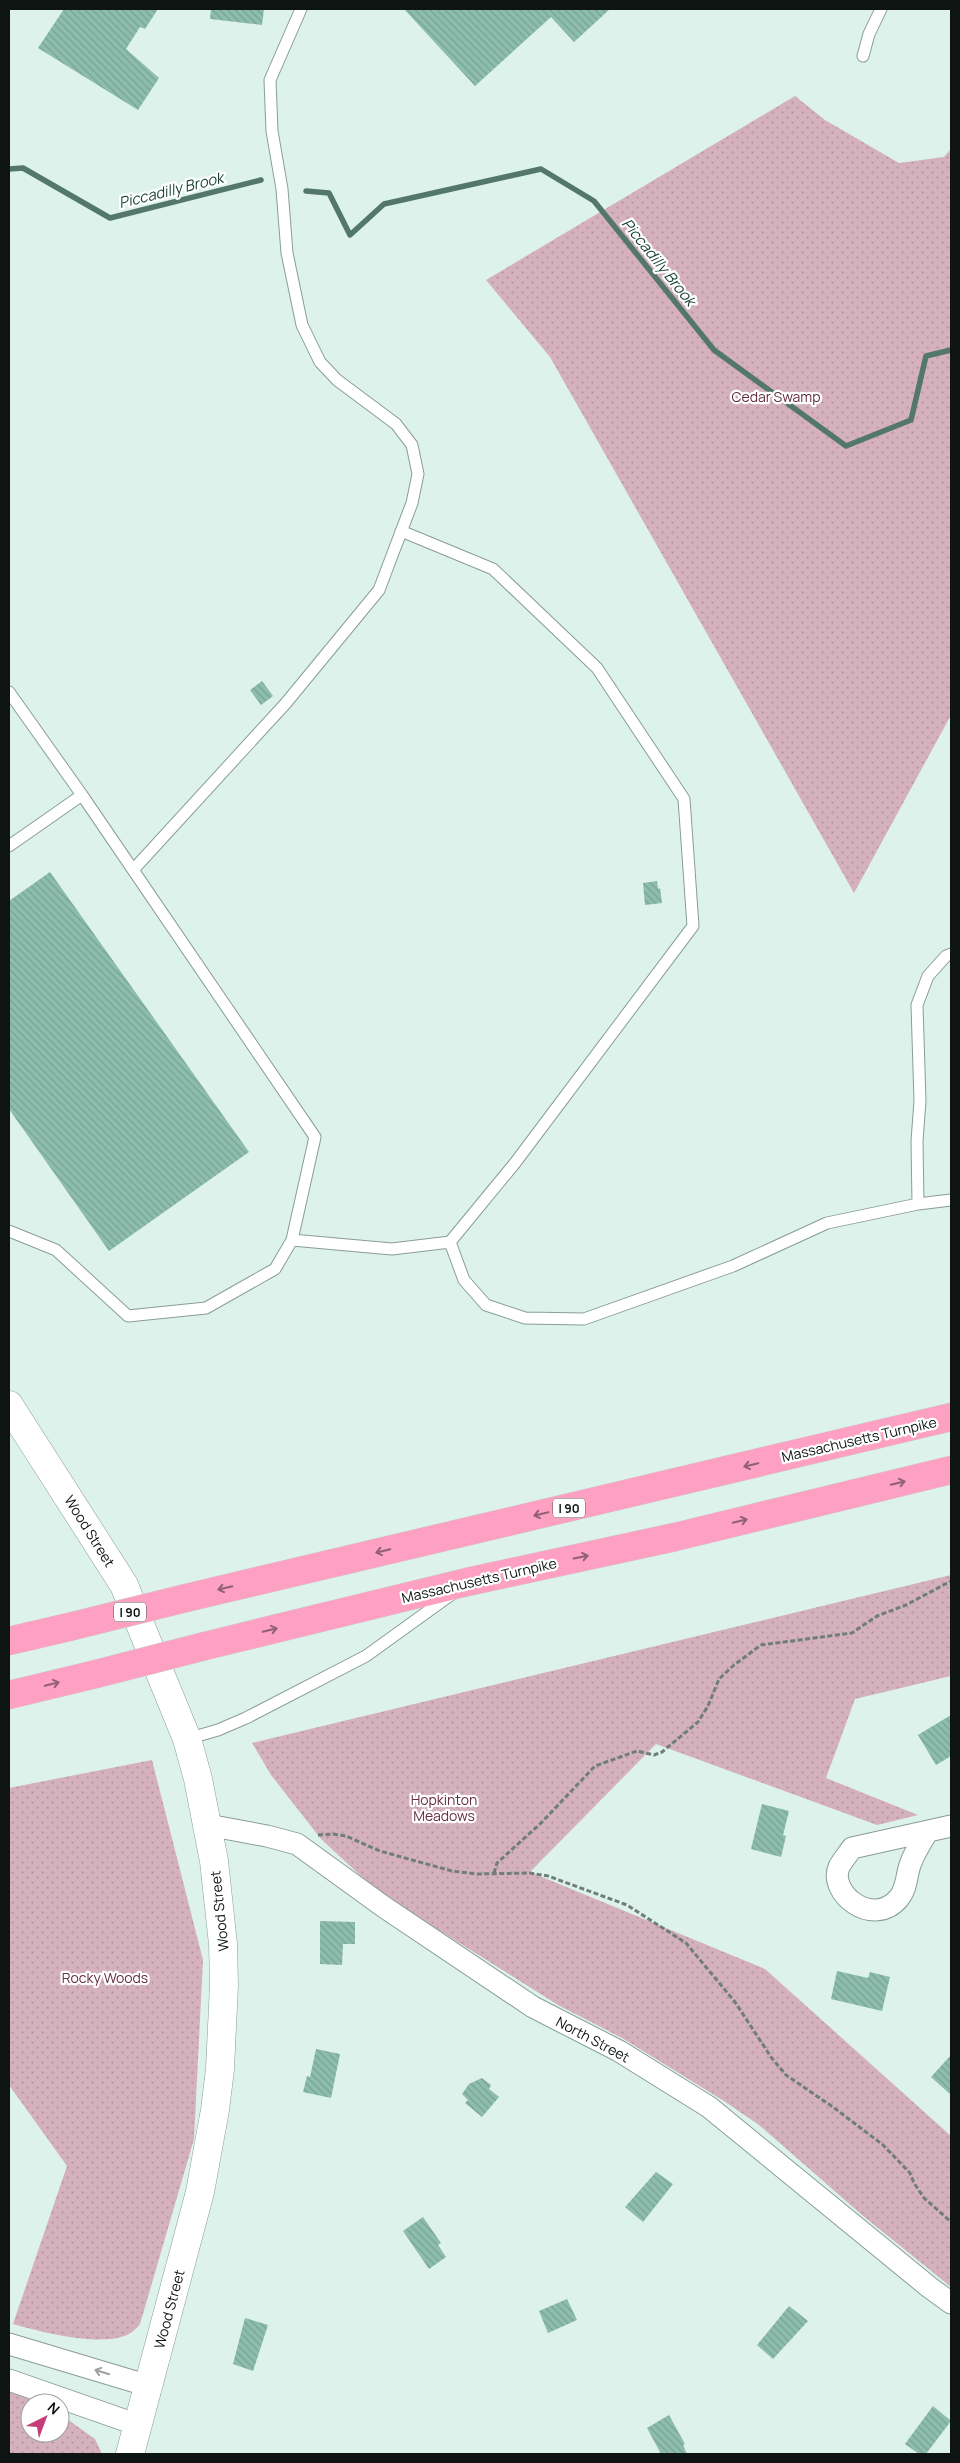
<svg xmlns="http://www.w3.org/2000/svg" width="960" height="2463" font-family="Manrope,sans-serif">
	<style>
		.park { fill: url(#park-dots) }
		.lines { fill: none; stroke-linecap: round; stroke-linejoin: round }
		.stream { stroke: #53776b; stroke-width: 5.5 }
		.building { fill: url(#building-back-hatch) }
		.service-casing { stroke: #8a9d96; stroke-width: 13 }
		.minor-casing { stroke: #8a9d96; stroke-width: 23 }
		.secondary-casing { stroke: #8a9d96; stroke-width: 29 }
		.motorway-casing { stroke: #cfd0d0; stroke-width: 29 }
		.path { stroke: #707e79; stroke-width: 3; stroke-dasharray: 5 2.5; stroke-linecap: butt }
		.service { stroke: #fff; stroke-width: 11 }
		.minor { stroke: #fff; stroke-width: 21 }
		.secondary { stroke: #fff; stroke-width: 28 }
		.motorway { stroke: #fda0c2; stroke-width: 28 }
		.motorway-bridge-casing { stroke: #cfd0d0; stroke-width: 29; stroke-linecap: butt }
		.motorway-bridge { stroke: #fda0c2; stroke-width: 28 }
		.oneway { stroke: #916173 }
		.oneway2 { stroke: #9ea1a0 }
		.labels { text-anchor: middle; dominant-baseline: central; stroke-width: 4.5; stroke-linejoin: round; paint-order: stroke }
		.shield { fill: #fff; stroke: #565a59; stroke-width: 1 }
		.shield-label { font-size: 12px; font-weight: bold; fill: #0d1412 }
		.park-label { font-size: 14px; fill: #662d44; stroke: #fff }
		.street-label { font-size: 14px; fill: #0d1412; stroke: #fff }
		.water-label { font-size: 15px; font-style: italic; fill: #153f33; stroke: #fff }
	</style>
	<defs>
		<pattern id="park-dots" width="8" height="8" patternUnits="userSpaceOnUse" patternTransform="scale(1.25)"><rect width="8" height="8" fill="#d4b1bc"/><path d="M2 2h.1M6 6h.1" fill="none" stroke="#b597a1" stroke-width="1.8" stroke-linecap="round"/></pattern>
		<pattern id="building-back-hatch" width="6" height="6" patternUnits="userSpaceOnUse" patternTransform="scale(1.25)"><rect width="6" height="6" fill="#8dbdac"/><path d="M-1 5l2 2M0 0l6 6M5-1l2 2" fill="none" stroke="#78a293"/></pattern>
	</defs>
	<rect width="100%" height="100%" fill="#dcf2ea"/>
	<path class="park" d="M795 96 825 120 899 163 944 157 951 149V715L854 893 550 357 486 280Z
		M951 1575V1676L855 1699 826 1778 918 1815 877 1825 656 1744 530 1872 765 1969 951 2136V2287L862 2215 759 2125 724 2101 622 2038 558 2005 378 1892 321 1839 271 1775 252 1743Z
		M152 1760 203 1960 194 2139 140 2324C135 2330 130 2335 121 2337 93 2345 41 2332 13 2324L67 2166 9 2085V1788Z
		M9 2388 41 2403H30V2433H60V2414L95 2439 102 2454H10Z"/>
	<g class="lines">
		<path class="stream" d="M9 169 23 168 110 218 261 180
			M306 191 329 193 350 235 384 204 541 169 594 201 714 350 846 446 911 420 926 356 951 350"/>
	</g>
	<path class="building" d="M64 9H158L145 29 140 27 126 49 159 78 138 110 38 48Z
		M211 9H264L262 25 210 19Z
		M404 9H610L574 42 551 17 475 86Z
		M262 681 273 696 261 705 250 690Z
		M50 872 249 1152 109 1251 9 1109V901Z
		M657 881 658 889 660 888 662 903 645 905 643 883Z
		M951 1715V1756L936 1765 918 1735Z
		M762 1804 789 1811 783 1835 786 1836 781 1857 751 1849Z
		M320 1921 355 1922V1944H343L342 1965 320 1964Z
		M837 1971 868 1978 870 1972 890 1977 882 2011 831 1999Z
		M316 2049 340 2054 331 2098 303 2092 307 2076 310 2077Z
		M951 2055V2095L931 2077Z
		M482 2078 491 2085 489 2089 499 2097 482 2117 465 2103 468 2100 462 2094 469 2084Z
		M656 2172 673 2184 643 2222 625 2207Z
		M423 2217 441 2243 438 2245 446 2257 429 2269 403 2231Z
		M567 2299 577 2320 548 2333 539 2311Z
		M789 2306 808 2321 773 2359 757 2345Z
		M245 2318 268 2325 253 2371 233 2364Z
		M933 2406 951 2421 926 2454H919L905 2444Z
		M669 2415 685 2444 683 2445 687 2454H661L647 2428Z"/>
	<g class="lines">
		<defs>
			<path id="service" d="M863 56 869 34 881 9
				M9 692 82 795
				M9 846 82 795 315 1137 292 1240
				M133 870 286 703 379 590 412 503 418 474 412 445 396 424 337 380 320 362 302 325 287 253 282 189 272 131 270 80 301 9
				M918 1204 917 1141 920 1101 917 1005 928 976 946 956 951 954
				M9 1231 56 1250 128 1316 206 1308 275 1269 292 1240 392 1249 450 1242 515 1163 693 926 684 799 597 668 493 569 401 531
				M450 1242 464 1280 486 1305 525 1318 584 1319 733 1266 827 1223 918 1204 951 1200
				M187 1739 218 1730 246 1718 366 1656 452 1594"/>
			<path id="minor" d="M208 1825 267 1836 297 1844 384 1907 533 2007 619 2051 709 2107 929 2287 951 2303
				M928 1831C921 1842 914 1853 910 1865 906 1877 907 1888 899 1898 873 1929 828 1893 839 1867 842 1861 848 1854 852 1848L951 1826
				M9 2344 149 2386
				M9 2380 138 2425"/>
			<path id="secondary" d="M9 1405 124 1585 187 1739 198 1779 214 1861 223 1944 224 1985 220 2069 215 2110 200 2192 130 2454"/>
			<path id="motorway" d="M186 1598 951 1417
				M9 1641 73 1626
				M205 1646 467 1582 675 1537 951 1470
				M9 1695 96 1674"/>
		</defs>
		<use href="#service" class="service-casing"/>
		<use href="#minor" class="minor-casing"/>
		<use href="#secondary" class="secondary-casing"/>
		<use href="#motorway" class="motorway-casing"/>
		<path class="path" d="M318 1835 333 1834 346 1836 380 1851 452 1871 477 1874 530 1873 548 1876 627 1905 686 1943 735 2002 771 2057 786 2075 833 2107 883 2145 910 2173 914 2183 924 2198 951 2222
			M494 1873 497 1863 541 1823 595 1766 637 1751 654 1755 662 1752 698 1722 708 1706 719 1679 734 1665 761 1645 852 1633 877 1616 906 1605 951 1581"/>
		<use href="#service" class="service"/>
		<use href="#minor" class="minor"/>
		<use href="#secondary" class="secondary"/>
		<use href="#motorway" class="motorway"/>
		<defs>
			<path id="motorway-bridge" d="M73 1626 186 1598
				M96 1674 205 1646"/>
		</defs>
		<use href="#motorway-bridge" class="motorway-bridge-casing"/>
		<use href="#motorway-bridge" class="motorway-bridge"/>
	</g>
	<defs><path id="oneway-shaft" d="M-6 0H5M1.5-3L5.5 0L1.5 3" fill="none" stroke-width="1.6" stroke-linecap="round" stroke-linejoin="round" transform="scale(1.25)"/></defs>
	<g class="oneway">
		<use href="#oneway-shaft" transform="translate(751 1465) rotate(167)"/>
		<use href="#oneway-shaft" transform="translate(898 1483) rotate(-14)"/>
		<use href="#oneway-shaft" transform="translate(541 1514) rotate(167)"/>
		<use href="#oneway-shaft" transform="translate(740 1521) rotate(-14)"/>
		<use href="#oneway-shaft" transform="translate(383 1551) rotate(167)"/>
		<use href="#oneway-shaft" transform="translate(581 1557) rotate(-12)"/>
		<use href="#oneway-shaft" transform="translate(225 1588) rotate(167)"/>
		<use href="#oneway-shaft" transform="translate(270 1630) rotate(-14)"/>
		<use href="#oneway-shaft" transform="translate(52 1684) rotate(-14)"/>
	</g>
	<use class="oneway2" href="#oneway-shaft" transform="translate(102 2372) rotate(-163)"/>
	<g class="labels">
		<g class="shield">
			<rect x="553" y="1498.5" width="32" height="19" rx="4"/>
			<rect x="114" y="1602.5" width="32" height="19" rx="4"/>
		</g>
		<g class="shield-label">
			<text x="569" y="1508">I 90</text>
			<text x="130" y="1612">I 90</text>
		</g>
		<g class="park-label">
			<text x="776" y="396">Cedar Swamp</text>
			<text x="444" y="1799">Hopkinton<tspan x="444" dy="16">Meadows</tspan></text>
			<text x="105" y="1977">Rocky Woods</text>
		</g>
		<g class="street-label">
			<text transform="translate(859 1439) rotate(-13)">Massachusetts Turnpike</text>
			<text transform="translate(90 1531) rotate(58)">Wood Street</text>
			<text transform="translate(479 1580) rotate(-13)">Massachusetts Turnpike</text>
			<text transform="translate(219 1911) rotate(-96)">Wood Street</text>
			<text transform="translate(593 2039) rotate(28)">North Street</text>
			<text transform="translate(169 2309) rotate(-75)">Wood Street</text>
		</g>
		<g class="water-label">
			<text transform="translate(171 190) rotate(-14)">Piccadilly Brook</text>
			<text transform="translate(659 262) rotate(51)">Piccadilly Brook</text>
		</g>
	</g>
	<rect width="960" height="2463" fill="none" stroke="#0d1412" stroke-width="20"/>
	<g transform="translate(45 2418) rotate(42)"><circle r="24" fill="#ffffff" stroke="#9ea1a0"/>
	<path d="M0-4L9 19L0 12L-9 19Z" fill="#c53d7a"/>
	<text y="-8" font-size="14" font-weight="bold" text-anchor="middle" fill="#0d1412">N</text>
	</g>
</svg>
